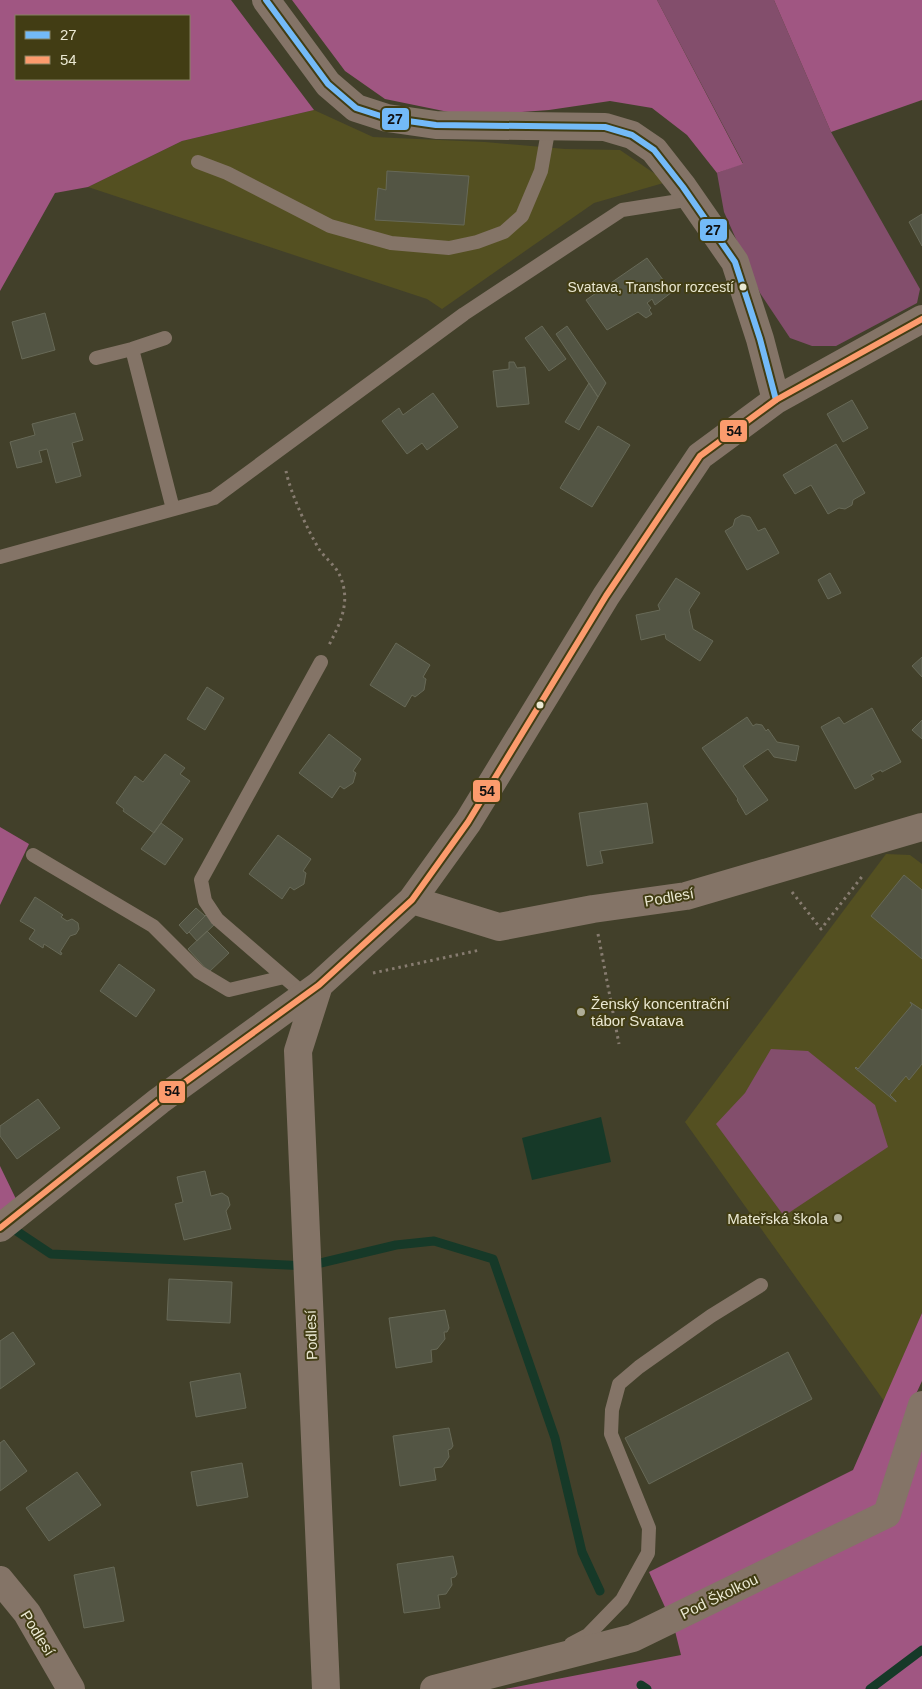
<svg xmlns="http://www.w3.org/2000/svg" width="922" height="1689" font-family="Arial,sans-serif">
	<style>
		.built { fill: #545021 }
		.green { fill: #834e6c }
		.forest { fill: #a05682; fill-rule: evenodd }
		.water { fill: #163928 }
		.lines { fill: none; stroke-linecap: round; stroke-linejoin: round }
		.stream { stroke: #163928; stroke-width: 9 }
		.building { fill: #535544; stroke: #676957 }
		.path { stroke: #877c70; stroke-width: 3; stroke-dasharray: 2.5 4; stroke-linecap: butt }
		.lane { stroke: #847467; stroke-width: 14 }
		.street { stroke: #847467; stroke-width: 28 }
		.bus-1-casing { stroke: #423d14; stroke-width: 10 }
		.bus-2-casing { stroke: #423d14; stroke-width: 10 }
		.bus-1 { stroke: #73baf8; stroke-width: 6 }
		.bus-2 { stroke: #fc9b6d; stroke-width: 6 }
		.bus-dot { fill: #eae8d2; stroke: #423d14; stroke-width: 2 }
		.poi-dot { fill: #afad97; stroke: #423d14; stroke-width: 2 }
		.labels { text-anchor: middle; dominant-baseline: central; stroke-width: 4; stroke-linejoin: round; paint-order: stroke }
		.bus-label { font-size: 14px; fill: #eae8d2; stroke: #423d14; text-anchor: end }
		.street-label { font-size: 15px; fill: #eae8d2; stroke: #423d14 }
		.poi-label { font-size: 15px; fill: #eae8d2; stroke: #423d14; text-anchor: start }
		.line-badge { stroke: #423d14; stroke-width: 2 }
		.pale-badge-label { font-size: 14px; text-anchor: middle; font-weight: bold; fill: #111 }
	</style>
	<rect width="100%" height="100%" fill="#42402a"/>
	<path class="built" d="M314 110 373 137 485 142 565 149 620 150 667 182 594 203 442 309 427 299 88 187 182 141Z
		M886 854 910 855 922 864V1313L884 1401 685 1122Z"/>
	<path class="green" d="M657 0H774L831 132 920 289 917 303 836 346H812L790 338 760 293 724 212 717 173 743 163Z
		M771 1049 808 1051 875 1105 888 1147 784 1216 716 1124 745 1093Z"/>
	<path class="forest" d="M0 0H231L314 110 182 141 88 187 55 193 0 291ZM16 16H189V79H16Z
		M292 0H657L743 164 717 173 687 135 652 108 610 101 549 110 468 116 385 99 345 71Z
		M774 0H922V100L831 132Z
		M0 827 29 844 0 905Z
		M0 1166 16 1199 0 1211Z
		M922 1313V1381L905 1418 922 1436V1689H505L681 1655 674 1627 649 1572 853 1470Z"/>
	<path class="water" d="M601 1117 611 1162 532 1180 522 1138Z"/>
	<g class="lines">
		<path class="stream" d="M9 1226 51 1254 308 1266 396 1245 434 1241 493 1259 555 1438 582 1552 600 1591
			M641 1685 647 1689
			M870 1689 922 1650"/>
	</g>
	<path class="building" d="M387 171 469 176 464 225 375 220 378 188 386 190Z
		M922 214V246L909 222Z
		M647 258 672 292 655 305 652 299 647 303 651 308 649 310 652 314 646 318 638 312 607 330 586 300Z
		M45 313 55 350 22 359 12 322Z
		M542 326 566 359 549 371 525 338Z
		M567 326 606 383 598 397 556 334Z
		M509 362H514L517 368 525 367 529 404 497 407 493 371 509 369Z
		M589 383 598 397 579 430 565 422Z
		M433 393 458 427 427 450 422 443 407 454 382 421 399 408 403 415Z
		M852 400 868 428 843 442 827 414Z
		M75 413 83 440 72 443 81 476 56 483 47 449 39 451 42 462 17 468 10 442 35 435 32 424Z
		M598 426 630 445 592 507 560 488Z
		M836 444 865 493 853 500 852 505 845 509 839 508 828 514 811 485 795 494 783 475Z
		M742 515 750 517 758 531 765 528 779 553 747 570 725 531 733 526 735 519Z
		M830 573 841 593 828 599 818 580Z
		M676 578 700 593 689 610 693 629 713 641 700 661 666 639 665 634 641 640 636 615 660 610 658 605Z
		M396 643 430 665 423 677 426 679 424 690 415 697 412 695 405 707 370 685Z
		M922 657V677L912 666Z
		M207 687 224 698 205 730 187 719Z
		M872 708 901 762 882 772 881 770 871 775 874 779 855 789 821 727 839 717 844 724Z
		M747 717 753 726 756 724 762 725 766 731 768 729 777 742 799 746 796 761 774 757 768 749 743 766 768 800 746 815 737 800 738 799 702 748Z
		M922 720V739L912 730Z
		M329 734 361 759 353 771 356 773 353 783 344 789 340 786 332 798 299 773Z
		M165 754 185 768 180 774 190 781 154 833 123 811 124 809 116 803 135 776 143 782Z
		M647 803 653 843 600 851 603 863 587 866 579 813Z
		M161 823 183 839 165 865 141 849Z
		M278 835 311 859 303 871 306 873 304 884 294 890 290 887 282 899 249 874Z
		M904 875 922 890V959L871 916Z
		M35 897 63 915 61 917 67 921 72 919 78 923 79 929 76 934 70 936 60 952 62 953 61 955 44 944 43 948 29 939 35 930 20 921Z
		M196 908 205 916 187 934 179 925Z
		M206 915 215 924 197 941 189 932Z
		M207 931 229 953 209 972 188 949Z
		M119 964 155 990 136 1017 100 991Z
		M910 1002 922 1010V1064L909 1080 906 1076 890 1095 896 1101V1102L855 1068 856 1067 858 1069 912 1005Z
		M38 1099 60 1128 17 1159 0 1136V1126Z
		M205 1171 211 1196 222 1193 228 1197 230 1205 226 1211 231 1229 184 1240 175 1204 183 1202 177 1177Z
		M169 1279 232 1282 230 1323 167 1320Z
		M445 1310 449 1328 447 1332H444L445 1339 437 1349 431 1350 432 1362 396 1368 389 1318Z
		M13 1332 35 1364 0 1389V1341Z
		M788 1352 812 1399 649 1484 625 1438Z
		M240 1373 246 1408 196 1417 190 1382Z
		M449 1428 453 1446 451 1449 448 1450 449 1457 442 1467 434 1468 436 1480 400 1486 393 1436Z
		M4 1440 27 1471 0 1491V1443Z
		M242 1463 248 1497 197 1506 191 1472Z
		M77 1472 101 1505 49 1541 26 1508Z
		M453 1556 457 1574 455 1577 451 1578 452 1585 446 1594 438 1595 440 1608 404 1613 397 1564Z
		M114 1567 124 1621 84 1628 74 1575Z"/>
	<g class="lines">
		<path class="path" d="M286 471C290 492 308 531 319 549 325 558 336 566 340 576 351 601 341 622 329 645
			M792 892 821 929 864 874
			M598 934 619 1044
			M373 973 480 950"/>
		<path class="lane" d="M198 162 227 173 330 226 391 243 449 248 477 242 504 232 522 216 541 171 549 126
			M132 349 173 509
			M96 358 132 349 165 338
			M0 557 214 498 464 314 622 210 692 199
			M33 855 153 926 199 972 229 990 284 977
			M305 995 217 919 205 901 201 880 321 662
			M571 1644 588 1635 622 1600 648 1553 649 1528 611 1434 612 1410 619 1384 639 1367 711 1316 761 1285"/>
		<path class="street" d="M266 0 328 84 356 108 387 118 436 125 605 127 632 135 654 150 683 187 735 262 760 339 776 400
			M412 900 499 927 593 909 686 896 922 827
			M319 985 298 1051 326 1689
			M0 1228 159 1101 319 985 412 900 468 822 606 596 700 456 776 400 922 319
			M0 1580 27 1613 71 1689
			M434 1689 633 1638 887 1514 922 1405"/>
		<defs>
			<path id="bus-1" d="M266 0 328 84 356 108 387 118 436 125 605 127 632 135 654 150 683 187 735 262 760 339 776 400"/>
			<path id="bus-2" d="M0 1228 159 1101 319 985 412 900 468 822 606 596 700 456 776 400 922 319"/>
		</defs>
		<use href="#bus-1" class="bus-1-casing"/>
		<use href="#bus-2" class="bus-2-casing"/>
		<use href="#bus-1" class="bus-1"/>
		<use href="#bus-2" class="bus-2"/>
	</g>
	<g class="bus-dot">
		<circle cx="743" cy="287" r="4.5"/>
		<circle cx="540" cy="705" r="4.5"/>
	</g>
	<g class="poi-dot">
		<circle cx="581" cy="1012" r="5"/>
		<circle cx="838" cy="1218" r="5"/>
	</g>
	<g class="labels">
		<g class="bus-label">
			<text x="734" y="287">Svatava, Transhor rozcestí</text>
		</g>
		<g class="street-label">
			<text transform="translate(669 897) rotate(-10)">Podlesí</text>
			<text transform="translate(311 1335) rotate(-92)">Podlesí</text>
			<text transform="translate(719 1596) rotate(-26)">Pod Školkou</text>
			<text transform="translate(38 1633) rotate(58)">Podlesí</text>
		</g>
		<g class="poi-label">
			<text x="591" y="1003">Ženský koncentrační<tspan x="591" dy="17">tábor Svatava</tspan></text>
			<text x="828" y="1218" text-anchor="end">Mateřská škola</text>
		</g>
	</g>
	<g class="line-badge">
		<rect x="381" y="107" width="29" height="24" rx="5" fill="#73baf8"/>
		<rect x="699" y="218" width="29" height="24" rx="5" fill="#73baf8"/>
		<rect x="719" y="419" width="29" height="24" rx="5" fill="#fc9b6d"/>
		<rect x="472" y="779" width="29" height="24" rx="5" fill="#fc9b6d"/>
		<rect x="158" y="1080" width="28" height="24" rx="5" fill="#fc9b6d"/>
	</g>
	<g class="pale-badge-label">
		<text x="395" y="124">27</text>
		<text x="713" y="235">27</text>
		<text x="734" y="436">54</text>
		<text x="487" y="796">54</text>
		<text x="172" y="1096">54</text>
	</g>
	<rect x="15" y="15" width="175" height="65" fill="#423d14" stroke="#858160"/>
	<rect x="25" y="31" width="25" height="8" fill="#73baf8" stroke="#858160"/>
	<text x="60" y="40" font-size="15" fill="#eae8d2">27</text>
	<rect x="25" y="56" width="25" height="8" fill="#fc9b6d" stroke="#858160"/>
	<text x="60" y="65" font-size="15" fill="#eae8d2">54</text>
</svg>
